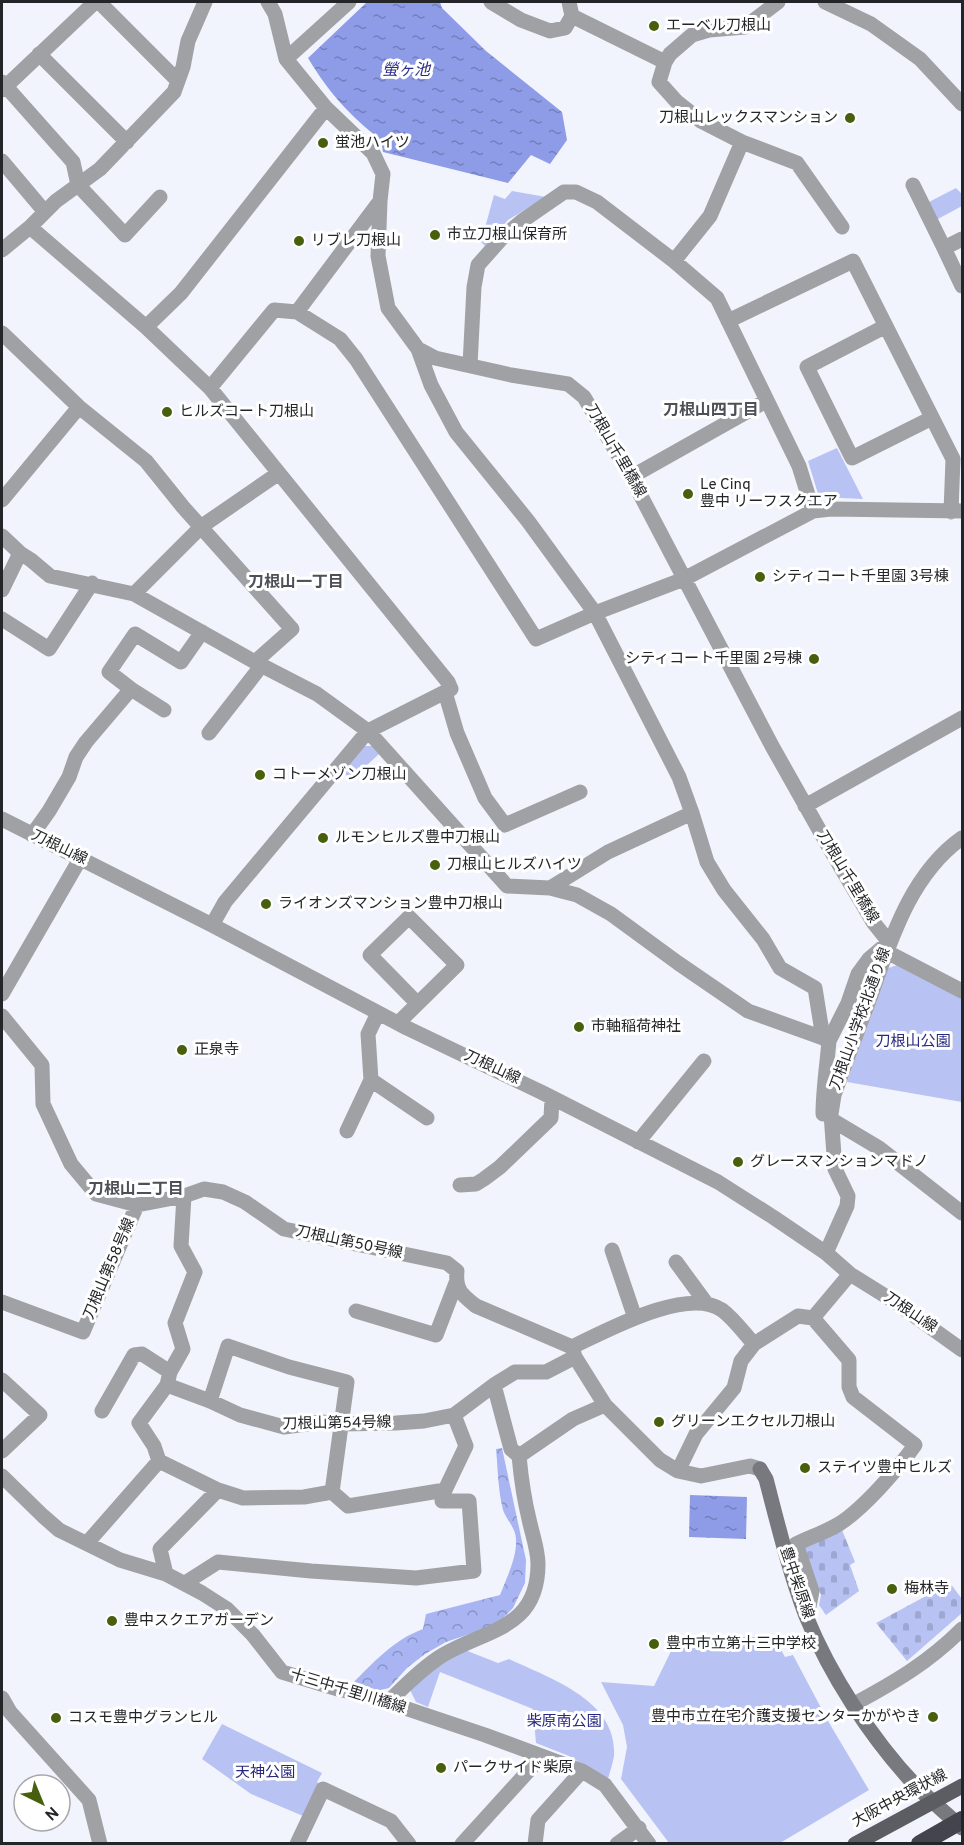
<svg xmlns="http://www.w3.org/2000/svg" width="964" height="1845" font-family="Overpass,'Noto Sans JP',sans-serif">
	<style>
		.forest { fill: url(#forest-crowns) }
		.cemetery { fill: url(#cemetery-stones) }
		.park { fill: #b8c3f4 }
		.water { fill: url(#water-ripples) }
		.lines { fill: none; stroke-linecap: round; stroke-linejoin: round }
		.street { stroke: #a0a1a5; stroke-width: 15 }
		.secondary { stroke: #78797e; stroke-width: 15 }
		.primary { stroke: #5b5d63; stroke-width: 15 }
		.highway-bridge { stroke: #44454c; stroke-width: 18 }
		.poi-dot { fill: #48600d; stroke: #fff; stroke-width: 2 }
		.labels { text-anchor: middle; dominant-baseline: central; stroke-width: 6; stroke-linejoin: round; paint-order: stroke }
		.poi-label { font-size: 15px; fill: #242528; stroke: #fff; text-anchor: start }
		.street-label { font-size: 15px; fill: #242528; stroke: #fff }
		.park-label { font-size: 15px; fill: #27287e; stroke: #fff }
		.water-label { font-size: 16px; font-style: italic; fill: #2c2e85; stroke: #fff }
		.neighbourhood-label { font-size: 16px; font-weight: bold; fill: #4e5057; stroke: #fff }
	</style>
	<defs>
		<pattern id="forest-crowns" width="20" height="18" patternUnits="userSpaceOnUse" patternTransform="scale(1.5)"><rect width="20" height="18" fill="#a9b5f3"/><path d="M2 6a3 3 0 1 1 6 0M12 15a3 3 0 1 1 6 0" fill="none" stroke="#8993c5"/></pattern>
		<pattern id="cemetery-stones" width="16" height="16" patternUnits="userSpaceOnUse" patternTransform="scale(1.5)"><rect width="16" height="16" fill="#b8c3f4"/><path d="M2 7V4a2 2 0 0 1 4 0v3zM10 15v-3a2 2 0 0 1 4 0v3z" fill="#9ea7d1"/></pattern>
		<pattern id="water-ripples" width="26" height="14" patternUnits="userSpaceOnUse" patternTransform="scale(1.5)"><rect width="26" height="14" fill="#8e9be7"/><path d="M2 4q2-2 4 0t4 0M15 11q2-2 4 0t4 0" fill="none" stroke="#747ebb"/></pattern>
	</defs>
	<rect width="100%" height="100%" fill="#f2f4fd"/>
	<path class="forest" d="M502 1448 526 1560 525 1583 513 1608 496 1625 446 1642 425 1654 407 1668 389 1688 377 1691 351 1685C373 1663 393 1640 423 1629L426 1614 500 1595C506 1579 517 1558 516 1540 516 1528 507 1521 503 1510 498 1490 498 1470 496 1449Z"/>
	<path class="cemetery" d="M842 1530 855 1562 850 1565 859 1591 826 1615 819 1605 821 1595 803 1550 806 1544Z
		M950 1583 962 1599V1613L907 1661 876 1623Z"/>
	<path class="park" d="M956 188 962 194V206L936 220 927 203Z
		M512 191 546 197 508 220 485 246 481 242 494 195 505 199Z
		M837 448 863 499 819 497 808 461Z
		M364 746H372L379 754 350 781 343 770Z
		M897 965 962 996V1102L847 1082 886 969Z
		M672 1637H774L785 1657 793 1655 828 1721 869 1790 780 1843H669L621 1779 627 1747 623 1725 601 1682 654 1686 673 1647Z
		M465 1650 498 1663 509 1659C549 1678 618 1700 614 1756 613 1763 610 1771 608 1779L569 1756 536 1743 533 1709 440 1672 428 1707 416 1702 410 1690 436 1668Z
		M222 1724 322 1773 317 1782 319 1783 303 1816 251 1794 202 1759Z"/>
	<path class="water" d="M367 2H440L442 8 486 51 562 112 567 140 550 164 531 155 508 183 383 152 381 140C349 115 329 93 308 58Z
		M690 1495 747 1497 746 1539 689 1537Z"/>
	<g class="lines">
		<path class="street" d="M99 2 177 80
			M268 2 275 14 286 59 326 108 373 153 383 174 380 201 378 256 388 308 418 349 435 358 511 375 568 384 584 397 631 477 772 746 830 849 873 922 889 942 869 959 858 974 848 1003 829 1041
			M491 2 521 20 550 31 565 28 572 16 569 2
			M825 2 871 24 920 59 962 104
			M572 16 665 62 659 82 677 102 701 121 742 142 797 163 842 227
			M39 54 127 142
			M286 59 349 2
			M665 62 670 54 692 35 709 30 745 27 778 2
			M2 82 73 162 78 185 125 235 160 197
			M2 90 95 2
			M2 161 45 212
			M913 185 944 248 962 239
			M380 201 297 312 340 339 356 359 536 639 595 613 684 579 813 511 799 466 717 298 674 261 597 202 576 192H564L522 221 502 238 478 265 474 287 470 365
			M30 227 146 327
			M944 248 962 286
			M2 250 30 227 56 201 100 169 174 92 183 67 188 41 205 2
			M674 261 710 216 742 142
			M297 312 274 310 210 388 146 327 181 293 326 108
			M728 321 853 261 953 459 951 512
			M886 326 807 367 848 450 852 458 932 418
			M2 333 79 407 146 461 183 507 292 629 255 662
			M418 349 431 385 456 432 528 521 595 613 679 777 692 813 707 862 724 890 763 939 780 968 815 988 823 1038 829 1041C827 1065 823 1090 823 1114H831
			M210 388 448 682 451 689 368 731 225 902 212 925
			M631 477 766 401
			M2 500 79 407
			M813 511 831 509 962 511
			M2 536 20 553 31 560 50 576 134 594 255 662 317 694 368 731 507 886 550 888
			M2 590 20 553
			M134 594 202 526 279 473
			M2 619 49 649 92 583
			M131 689 164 710
			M445 692 457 733 485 798 505 825 580 792
			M209 733 262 665
			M805 806 962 718
			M692 813 608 852 550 888 577 895 611 914 678 963 748 1011 823 1038
			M2 819 212 925 407 1028 541 1092 718 1182 773 1217 826 1253 850 1274 895 1302 962 1350
			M32 835 49 811 69 777 76 757 86 742 131 689 109 672 135 634 181 662 202 632
			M887 952 962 991
			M2 994 80 859
			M2 1016 42 1065 43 1104 71 1164 96 1194 137 1205 184 1196 204 1189 223 1192 245 1202 284 1229 447 1263 457 1271C455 1290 462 1295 476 1306L572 1347
			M398 1023 457 965 409 917 370 955 417 1003
			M371 1080 427 1118
			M832 1120 879 1148 962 1213
			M347 1131 371 1080 368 1034 378 1013
			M638 1142 704 1061
			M460 1185 476 1184 484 1179 500 1167 551 1118 552 1098
			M612 1250 635 1318
			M826 1253 847 1206 848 1196 835 1169 831 1114 834 1095C846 1062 858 1029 871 995 891 939 911 874 962 838
			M676 1262 706 1303
			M2 1302 83 1332 137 1205
			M356 1311 436 1335 456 1283
			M575 1357 605 1405 660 1460 678 1471 701 1476 750 1466 760 1469
			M170 1372 183 1349 175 1323 195 1272 181 1246 184 1196
			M2 1380 40 1415 2 1451
			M167 1385 139 1423 154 1446 159 1461 218 1490
			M494 1385 511 1449 519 1456
			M210 1401 228 1346 289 1367 347 1382 332 1492
			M102 1411 134 1355 142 1354 170 1372 167 1385 210 1401 240 1415 284 1427 322 1422 341 1424 396 1423 424 1421 454 1415
			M678 1471 696 1434 734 1388 741 1361 754 1344 798 1316 813 1318 850 1274
			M2 1476 43 1516 59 1530 120 1560 166 1574 202 1593 227 1609 253 1635 282 1672 338 1689 372 1697 485 1735 582 1771 605 1785 649 1844
			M88 1542 159 1461
			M166 1574 160 1549 218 1490 243 1498 304 1497 332 1492 348 1506 445 1490 466 1446 454 1415 494 1385 515 1372H546L575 1357 572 1347C606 1331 687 1286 722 1310 734 1319 744 1333 754 1344
			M185 1583 218 1562 311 1571 416 1578 474 1571 469 1501H442L445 1490
			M807 1617 812 1591 796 1544C810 1537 826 1532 839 1524 863 1509 898 1469 915 1445L853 1397 849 1387V1360L813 1318
			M2 1698 10 1712 89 1800 100 1844
			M388 1702C405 1686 423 1667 443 1655 487 1629 538 1629 538 1564 538 1549 532 1534 529 1519 524 1499 521 1477 519 1456L573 1419 605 1405
			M854 1704C895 1682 929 1662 962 1629
			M297 1844 323 1789 391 1821 409 1844
			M462 1844 542 1756
			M535 1844 538 1820 582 1771
			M617 1844 639 1828"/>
		<path class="secondary" d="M760 1469 766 1479C778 1525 789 1571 806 1616 830 1675 871 1738 915 1785 930 1800 947 1814 962 1828"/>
		<path class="primary" d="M855 1844 962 1786"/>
		<path class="highway-bridge" d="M920 1844 962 1820"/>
	</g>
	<g class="poi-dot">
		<circle cx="654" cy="26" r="6"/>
		<circle cx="850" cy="118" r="6"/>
		<circle cx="323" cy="143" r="6"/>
		<circle cx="435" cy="235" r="6"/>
		<circle cx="299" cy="241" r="6"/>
		<circle cx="167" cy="412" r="6"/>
		<circle cx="688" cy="494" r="6"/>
		<circle cx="760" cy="577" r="6"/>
		<circle cx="814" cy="659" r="6"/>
		<circle cx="260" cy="775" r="6"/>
		<circle cx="323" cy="838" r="6"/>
		<circle cx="435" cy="865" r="6"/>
		<circle cx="266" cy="904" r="6"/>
		<circle cx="579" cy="1027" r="6"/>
		<circle cx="182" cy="1050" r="6"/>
		<circle cx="738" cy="1162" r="6"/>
		<circle cx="659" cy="1422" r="6"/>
		<circle cx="805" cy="1468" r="6"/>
		<circle cx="892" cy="1589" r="6"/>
		<circle cx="112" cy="1621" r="6"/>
		<circle cx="654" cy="1644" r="6"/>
		<circle cx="933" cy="1717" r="6"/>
		<circle cx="56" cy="1718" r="6"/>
		<circle cx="441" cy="1768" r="6"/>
	</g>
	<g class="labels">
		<g class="poi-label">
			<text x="666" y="26">エーベル刀根山</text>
			<text x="838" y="118" text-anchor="end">刀根山レックスマンション</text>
			<text x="335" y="143">蛍池ハイツ</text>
			<text x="447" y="235">市立刀根山保育所</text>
			<text x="311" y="241">リブレ刀根山</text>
			<text x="179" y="412">ヒルズコート刀根山</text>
			<text x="700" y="485">Le Cinq<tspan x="700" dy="17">豊中 リーフスクエア</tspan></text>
			<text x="772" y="577">シティコート千里園 3号棟</text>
			<text x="802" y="659" text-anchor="end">シティコート千里園 2号棟</text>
			<text x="272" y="775">コトーメゾン刀根山</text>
			<text x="335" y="838">ルモンヒルズ豊中刀根山</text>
			<text x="447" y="865">刀根山ヒルズハイツ</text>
			<text x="278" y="904">ライオンズマンション豊中刀根山</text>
			<text x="591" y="1027">市軸稲荷神社</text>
			<text x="194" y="1050">正泉寺</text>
			<text x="750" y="1162">グレースマンションマドノ</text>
			<text x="671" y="1422">グリーンエクセル刀根山</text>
			<text x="817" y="1468">ステイツ豊中ヒルズ</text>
			<text x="904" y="1589">梅林寺</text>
			<text x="124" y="1621">豊中スクエアガーデン</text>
			<text x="666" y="1644">豊中市立第十三中学校</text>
			<text x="921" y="1717" text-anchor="end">豊中市立在宅介護支援センターかがやき</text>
			<text x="68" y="1718">コスモ豊中グランヒル</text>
			<text x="453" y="1768">パークサイド柴原</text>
		</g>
		<g class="street-label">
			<text transform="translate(615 451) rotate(60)">刀根山千里橋線</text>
			<text transform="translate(59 848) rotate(26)">刀根山線</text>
			<text transform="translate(847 877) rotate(59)">刀根山千里橋線</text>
			<text transform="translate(861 1019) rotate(-70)">刀根山小学校北通り線</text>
			<text transform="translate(492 1068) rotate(25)">刀根山線</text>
			<text transform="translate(349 1243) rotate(12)">刀根山第50号線</text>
			<text transform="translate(110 1269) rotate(-67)">刀根山第58号線</text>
			<text transform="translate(910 1313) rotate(34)">刀根山線</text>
			<text transform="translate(337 1424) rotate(-1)">刀根山第54号線</text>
			<text transform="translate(796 1583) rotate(71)">豊中柴原線</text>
			<text transform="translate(348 1692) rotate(17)">十三中千里川橋線</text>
			<text transform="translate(900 1799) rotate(-28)">大阪中央環状線</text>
		</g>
		<g class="park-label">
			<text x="913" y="1042">刀根山公園</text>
			<text x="564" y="1722">柴原南公園</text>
			<text x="265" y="1773">天神公園</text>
		</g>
		<g class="water-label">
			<text x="406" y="71">螢ヶ池</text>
		</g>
		<g class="neighbourhood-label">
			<text x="711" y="411">刀根山四丁目</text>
			<text x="296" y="583">刀根山一丁目</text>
			<text x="136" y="1190">刀根山二丁目</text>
		</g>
	</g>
	<rect width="964" height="1845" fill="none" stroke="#242528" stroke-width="6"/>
	<g transform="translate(42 1803) rotate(137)"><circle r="28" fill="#ffffff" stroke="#a7a8a9" stroke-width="1.5"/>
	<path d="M0-4.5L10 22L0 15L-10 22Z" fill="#48600d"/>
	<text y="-9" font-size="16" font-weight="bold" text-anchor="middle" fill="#242528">N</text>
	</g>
</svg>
